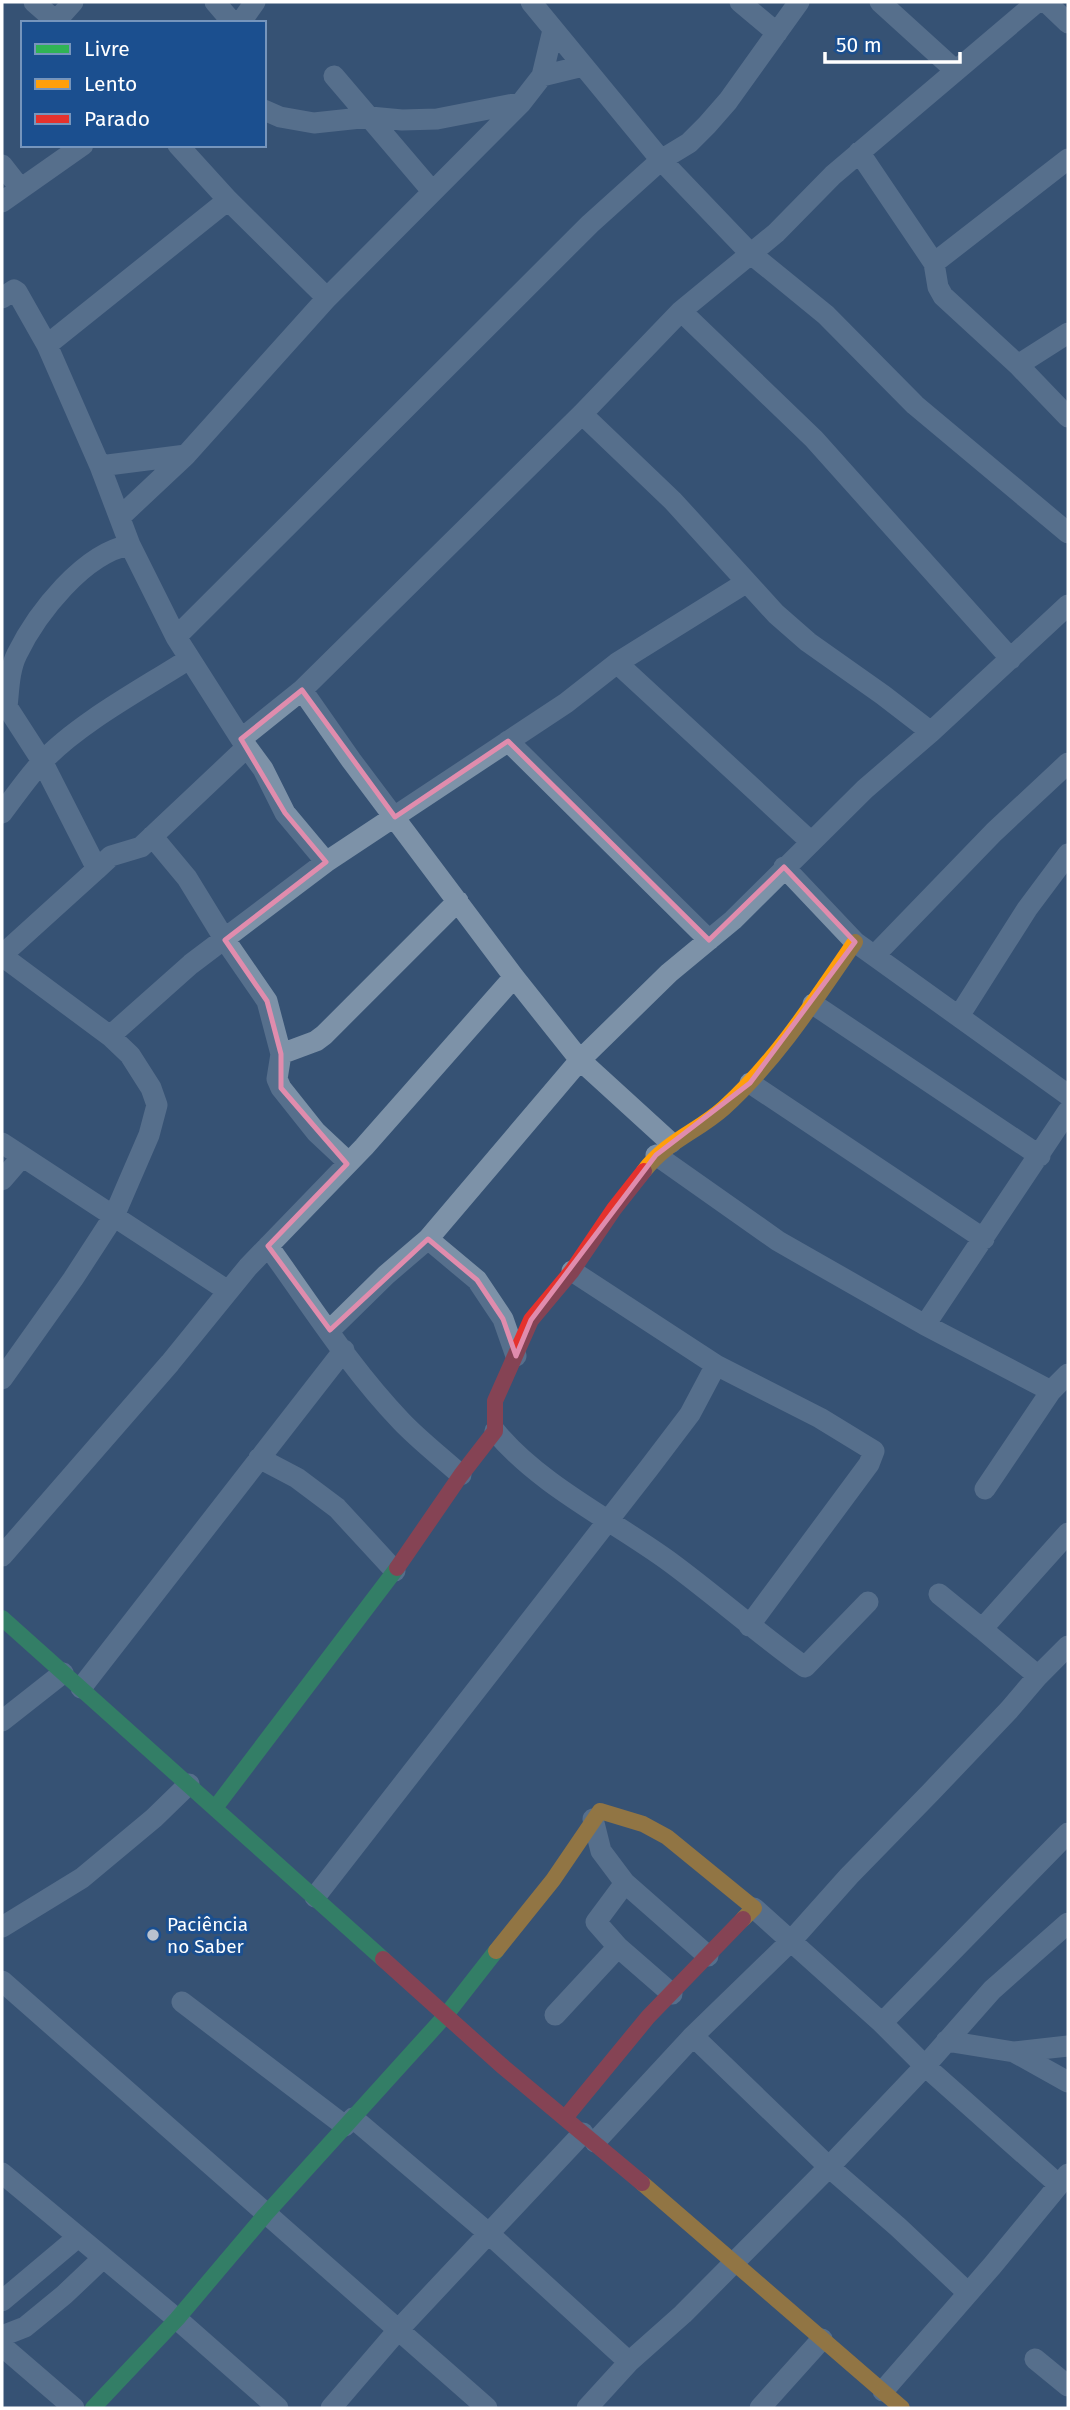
<svg xmlns="http://www.w3.org/2000/svg" width="1070" height="2410" font-family="'Fira Sans',sans-serif">
	<style>
		.lines { fill: none; stroke-linecap: round; stroke-linejoin: round }
		.street { stroke: #7d92a8; stroke-width: 21 }
		.fast { stroke: #30b455; stroke-width: 16 }
		.slow { stroke: #ff9f0a; stroke-width: 16 }
		.jam { stroke: #e5322d; stroke-width: 16 }
		.marked { fill: none; stroke: #e08cad; stroke-width: 5; stroke-linejoin: round }
		.poi-dot { fill: #b9c2ce; stroke: #1b4f8f; stroke-width: 2.5 }
		.labels { text-anchor: middle; dominant-baseline: central; stroke-width: 6; stroke-linejoin: round; paint-order: stroke }
		.poi-label { font-size: 19px; fill: #fff; stroke: #1b4f8f; text-anchor: start }
	</style>
	<rect width="100%" height="100%" fill="#365274"/>
	<g class="lines">
		<path class="street" d="M34 2 58 23
			M215 2 233 23
			M531 2 661 160 750 253 826 315 915 405 1068 533
			M740 2 777 33
			M880 2 956 71
			M1046 2 1068 23
			M56 21 73 2
			M240 23 255 2
			M334 76 432 191
			M542 76 583 66
			M264 110 280 117 314 123 370 117 402 120 437 119 519 103
			M178 145 228 200 327 298
			M859 152 934 263 938 287 943 296 1018 365 1068 417
			M2 165 20 188
			M2 202 83 145
			M934 263 1068 159
			M2 298 14 290 17 292 47 345 100 466 130 545 176 637 241 739 263 769 285 813 326 862
			M681 311 814 439 1011 659
			M47 345 228 200
			M1018 365 1068 333
			M582 414 673 501 776 614 808 642 883 695 931 732
			M100 466 186 455
			M120 517 186 455 327 298 521 103 542 76 553 30
			M176 637 590 224 661 160 689 143 707 125 728 101 799 2
			M617 663 810 841
			M302 690 351 760 514 977 580 1060 671 1143
			M2 699 42 761 97 869 111 856 141 847 247 747
			M7 707C9 689 9 670 17 654 37 613 84 553 130 545
			M241 739 302 690 374 619 582 414 681 311 776 233 833 175 1037 2
			M508 741 709 940
			M2 813C15 796 27 778 42 762 78 723 144 688 189 659
			M152 836 187 878 225 940 267 1001 281 1054 277 1079 281 1088 316 1132 348 1162
			M784 867 855 942 1068 1095
			M2 955 97 869
			M875 955 994 832 1068 763
			M2 956 110 1036 130 1055 151 1088 157 1105 149 1135 114 1216 73 1279 2 1379
			M813 1004 1040 1156
			M959 1016 1027 909 1068 854
			M110 1036 191 964 326 862 566 703 617 663 747 582
			M281 1054 316 1041 324 1035 458 901
			M750 1083 984 1239
			M2 1143 228 1291
			M656 1155 778 1241 925 1325 1051 1391
			M2 1180 21 1158
			M428 1239 477 1280 503 1319 516 1356
			M268 1246C310 1304 351 1369 401 1421 419 1440 441 1457 461 1475
			M572 1271 716 1365 820 1418 874 1451 869 1464 749 1626
			M925 1325 1068 1111
			M330 1330 386 1275 428 1239 580 1060 669 973 733 920 865 789 931 732 1068 605
			M495 1431C539 1485 614 1521 670 1562 716 1596 759 1634 805 1667L868 1602
			M259 1458 297 1478 337 1508 395 1571
			M985 1489 1051 1391 1068 1374
			M2 1556 170 1363 248 1267 364 1147 514 977
			M939 1594 982 1629 1068 1533
			M982 1629 1038 1676
			M81 1688 344 1350
			M2 1721 63 1673
			M593 1819 601 1851 625 1883 708 1956
			M625 1883 596 1922 618 1947 672 1994
			M315 1897 649 1468 690 1414 716 1365
			M754 1908 882 2023 925 2066 1059 2185
			M2 1927 82 1878 154 1818 189 1784
			M2 1981 487 2408
			M182 2002 345 2126
			M555 2015 618 1947
			M882 2023 1068 1833
			M693 2036 829 2167 898 2227 968 2293
			M946 2041 1014 2052 1068 2082
			M1014 2052 1068 2046
			M353 2118 487 2232 629 2362
			M595 2142 693 2036 791 1941 849 1876 931 1792 1009 1710 1038 1676 1068 1646
			M2 2173 177 2319 278 2408
			M2 2301 78 2237
			M2 2336 25 2327 64 2295 103 2258
			M2 2346 74 2408
			M1035 2359 1068 2386
			M883 2391 992 2266 1068 2174
			M331 2408 399 2329 583 2133
			M587 2408 629 2362 683 2314 829 2167 925 2066 992 1990 1068 1923
			M760 2408 822 2339"/>
		<path class="fast" d="M2 1618 383 1959
			M215 1808 397 1568
			M93 2408 177 2319 265 2215 446 2015 496 1951"/>
		<path class="slow" d="M644 1171C667 1141 697 1132 724 1108 776 1061 816 999 855 942
			M496 1951 553 1880 600 1811 643 1824 667 1837 754 1908 743 1919
			M642 2183 902 2408"/>
		<path class="jam" d="M397 1568 461 1475 495 1431V1401L531 1320 572 1271 614 1209 644 1171
			M383 1959 501 2065 642 2183
			M565 2118 648 2017 743 1919"/>
	</g>
	<path d="M0 0H1070V2410H0ZM302 690 395 817 508 741 709 940 784 867 855 942 750 1083 656 1155 531 1320 516 1356 503 1319 477 1280 428 1239 330 1330 268 1246 347 1164 281 1088V1054L267 1001 225 940 326 862 285 813 241 739Z" fill="#365274" fill-opacity=".55" fill-rule="evenodd"/>
	<path class="marked" d="M302 690 395 817 508 741 709 940 784 867 855 942 750 1083 656 1155 531 1320 516 1356 503 1319 477 1280 428 1239 330 1330 268 1246 347 1164 281 1088V1054L267 1001 225 940 326 862 285 813 241 739Z"/>
	<circle class="poi-dot" cx="153" cy="1935" r="7"/>
	<g class="labels">
		<g class="poi-label">
			<text x="167" y="1924">Paciência<tspan x="167" dy="22">no Saber</tspan></text>
		</g>
	</g>
	<rect width="1070" height="2410" fill="none" stroke="#ffffff" stroke-width="7"/>
	<rect x="21" y="21" width="245" height="126" fill="#1b4f8f" stroke="#7695bc" stroke-width="2"/>
	<rect x="35" y="44" width="35" height="10" fill="#30b455" stroke="#7695bc" stroke-width="2"/>
	<text x="84" y="56" font-size="21" fill="#ffffff">Livre</text>
	<rect x="35" y="79" width="35" height="10" fill="#ff9f0a" stroke="#7695bc" stroke-width="2"/>
	<text x="84" y="91" font-size="21" fill="#ffffff">Lento</text>
	<rect x="35" y="114" width="35" height="10" fill="#e5322d" stroke="#7695bc" stroke-width="2"/>
	<text x="84" y="126" font-size="21" fill="#ffffff">Parado</text>
	<path d="M825 52v10h135v-10" fill="none" stroke="#ffffff" stroke-width="3.5"/>
	<text x="836" y="52" font-size="21" fill="#ffffff" stroke="#1b4f8f" stroke-width="5" paint-order="stroke">50 m</text>
</svg>
